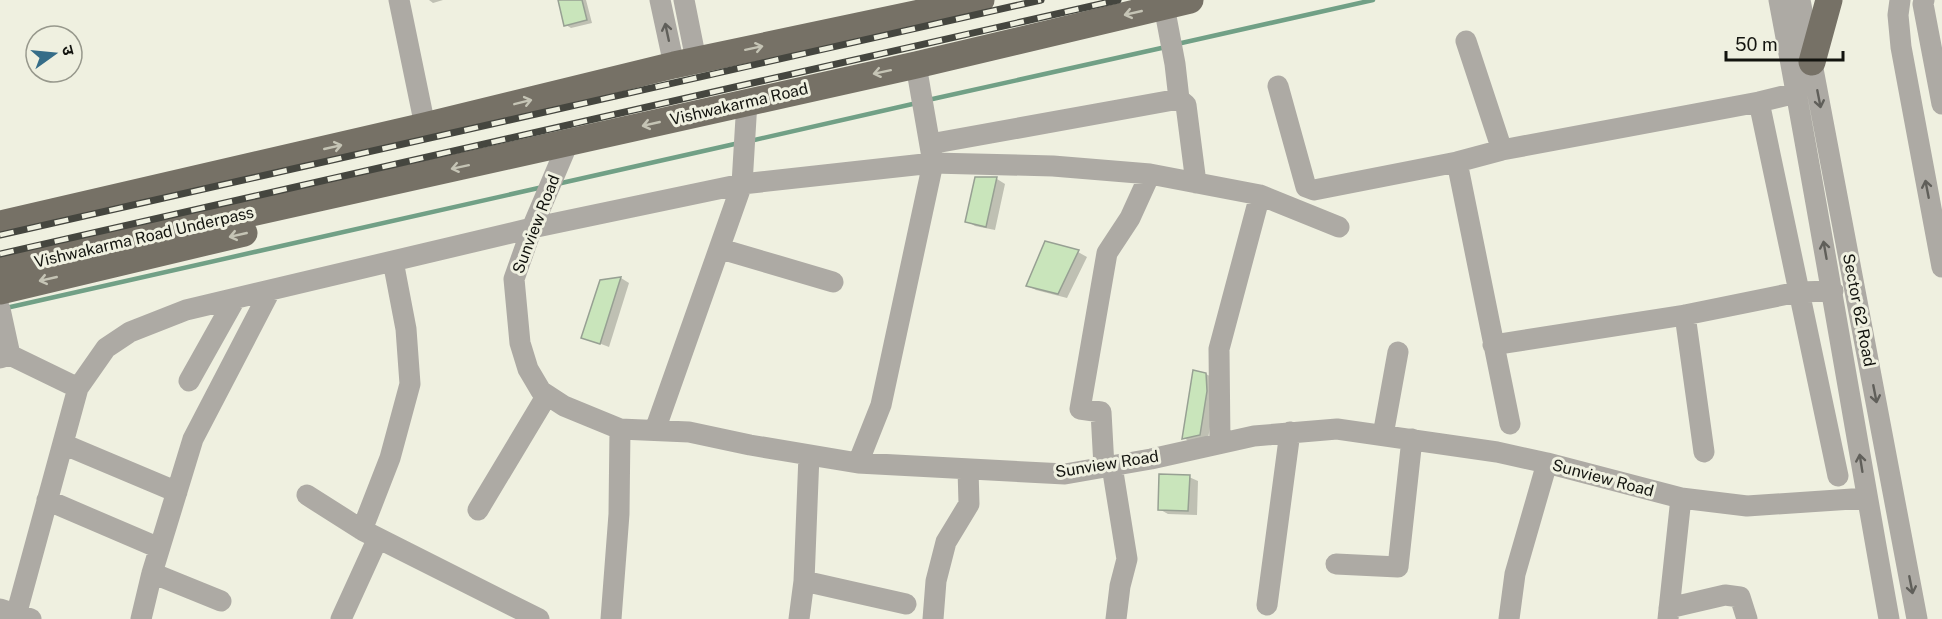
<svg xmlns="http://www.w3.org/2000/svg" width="1942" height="619" font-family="'Public Sans','Noto Sans Devanagari',sans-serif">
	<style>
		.shadow { fill: #0003 }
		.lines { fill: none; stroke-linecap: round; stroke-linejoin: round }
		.stream { stroke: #71a086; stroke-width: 4.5 }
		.building { fill: #c9e5bb; stroke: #97a093; stroke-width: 1.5 }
		.minor { stroke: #adaaa4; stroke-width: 21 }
		.major { stroke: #767166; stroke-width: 27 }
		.rail-casing { stroke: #45463f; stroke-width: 7 }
		.rail { stroke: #eff0e0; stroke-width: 4.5; stroke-dasharray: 14; stroke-linecap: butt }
		.oneway { stroke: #c5c4b5 }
		.oneway2 { stroke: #605f5a }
		.labels { text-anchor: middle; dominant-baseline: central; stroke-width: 6; stroke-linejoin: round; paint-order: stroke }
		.street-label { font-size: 16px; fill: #13140f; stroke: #eff0e0 }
	</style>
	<rect width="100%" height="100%" fill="#eff0e0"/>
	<path class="shadow" d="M429 0H443L433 3Z
		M559 0H586L592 23 571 28 566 25Z
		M976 178 997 179 1005 184 995 230 975 226 967 221Z
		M1046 243 1078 252 1087 257 1067 298 1036 290 1028 286Z
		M621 278 629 283 609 347 583 337Z
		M1206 374 1215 379V396L1208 439 1192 443 1184 438Z
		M1189 477 1198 481 1197 515 1168 514 1159 509Z"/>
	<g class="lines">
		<path class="stream" d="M1177 44 1373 0
			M928 100 1166 47
			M750 141 917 103
			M557 184 739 143
			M6 308 543 187"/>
	</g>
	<path class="building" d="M558 0H582L587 20 564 26Z
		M975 177H997L986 227 965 222Z
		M1045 241 1079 250 1058 294 1026 286Z
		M621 277 600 344 581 338 600 280Z
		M1193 370 1206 373 1207 391 1200 435 1182 439Z
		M1159 474 1190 475 1188 511 1158 510Z"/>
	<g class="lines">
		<path class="minor" d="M399 0 425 126
			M660 0 674 65
			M684 0 696 60
			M1779 0C1818 206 1852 413 1889 619
			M1800 0 1917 619
			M1900 0 1898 15 1901 47 1942 267
			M1924 0 1923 4 1942 104
			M1466 41 1502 150
			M1278 86 1306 187 1314 190 1457 162 1502 150 1759 102 1796 93
			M1179 99 1186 105 1196 183
			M1759 102 1838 476
			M568 143 532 228 514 279 520 343 528 369 541 391 564 406 620 429 689 432 750 445 858 463 1065 474 1151 459 1254 436 1337 429 1497 452 1547 463 1681 498 1747 506 1867 498
			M930 144 1179 99 1175 64 1164 6
			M1457 162 1510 424
			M721 249 833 282
			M0 309 10 355 0 358
			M1685 315 1704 452
			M1493 345 1685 315 1798 292 1833 291
			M10 355 78 388 15 619
			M189 381 235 299
			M78 388 106 348 130 332 186 310 532 228 742 184 933 163 1053 166 1150 174 1260 195 1339 227
			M655 430 742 184 747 101
			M1383 435 1398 352
			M1220 443 1219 349 1260 195
			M63 444 177 492
			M858 463 881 405 933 163 916 65
			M1112 466 1127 559 1120 586 1116 619
			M1104 467 1101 412 1080 409 1107 253 1130 218 1150 174
			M307 495 362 530 539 619
			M47 500 159 548
			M478 510 547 395
			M362 530 390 458 410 384 406 329 393 261
			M1336 564 1398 567 1412 439
			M152 573 221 601
			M804 581 906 604
			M1267 605 1290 432
			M1669 608 1725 595 1740 597 1747 619
			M0 609 31 619
			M141 619 152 573 193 439 270 291
			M341 619 378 538
			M611 619 619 514 620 429
			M799 619 804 581 809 455
			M933 619 936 581 946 542 969 504 968 469
			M1509 619 1515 574 1547 463
			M1668 619 1681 498"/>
		<path class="major" d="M1812 62 1829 0
			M0 224 425 126 674 65 981 0
			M0 269 916 65 1190 0
			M0 291 244 233"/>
		<defs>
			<path id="rail" d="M0 235 1041 0
				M0 254 1118 0"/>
		</defs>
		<use href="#rail" class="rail-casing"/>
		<use href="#rail" class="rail"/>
	</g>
	<defs><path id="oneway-shaft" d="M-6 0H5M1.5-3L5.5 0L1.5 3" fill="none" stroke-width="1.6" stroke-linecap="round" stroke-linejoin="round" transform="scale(1.5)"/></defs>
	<g class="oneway">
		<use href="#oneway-shaft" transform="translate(1133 13) rotate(167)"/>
		<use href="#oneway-shaft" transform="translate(754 48) rotate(-12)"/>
		<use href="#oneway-shaft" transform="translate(882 72) rotate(168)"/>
		<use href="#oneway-shaft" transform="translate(523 102) rotate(-14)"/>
		<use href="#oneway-shaft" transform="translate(651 124) rotate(167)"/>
		<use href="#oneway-shaft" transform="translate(333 147) rotate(-13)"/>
		<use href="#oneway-shaft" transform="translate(460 167) rotate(168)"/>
		<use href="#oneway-shaft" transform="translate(238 235) rotate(167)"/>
		<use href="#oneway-shaft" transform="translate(48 279) rotate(167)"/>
	</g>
	<g class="oneway2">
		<use href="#oneway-shaft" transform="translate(667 32) rotate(-102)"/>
		<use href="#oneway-shaft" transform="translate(1819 99) rotate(79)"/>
		<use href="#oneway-shaft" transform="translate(1927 189) rotate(-101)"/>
		<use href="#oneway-shaft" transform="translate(1825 250) rotate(-100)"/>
		<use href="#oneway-shaft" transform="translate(1875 394) rotate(79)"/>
		<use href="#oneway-shaft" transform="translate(1861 463) rotate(-99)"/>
		<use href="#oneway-shaft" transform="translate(1911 585) rotate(79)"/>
	</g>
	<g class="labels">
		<g class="street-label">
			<text transform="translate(739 104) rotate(-13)">Vishwakarma Road</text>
			<text transform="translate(536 224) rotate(-69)">Sunview Road</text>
			<text transform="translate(144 237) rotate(-13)">Vishwakarma Road Underpass</text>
			<text transform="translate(1859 310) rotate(79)">Sector 62 Road</text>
			<text transform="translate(1107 464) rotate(-9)">Sunview Road</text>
			<text transform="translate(1603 478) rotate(15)">Sunview Road</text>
		</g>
	</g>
	<g transform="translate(54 54) rotate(75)"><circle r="28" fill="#eff0e0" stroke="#97988c" stroke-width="1.5"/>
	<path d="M0-4.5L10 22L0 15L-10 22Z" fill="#366d88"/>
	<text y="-9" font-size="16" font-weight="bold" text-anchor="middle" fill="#13140f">उ</text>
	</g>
	<path d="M1726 51v9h117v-9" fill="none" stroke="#13140f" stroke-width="3"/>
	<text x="1735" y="51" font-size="18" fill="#13140f" stroke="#eff0e0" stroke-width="4.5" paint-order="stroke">50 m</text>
</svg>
